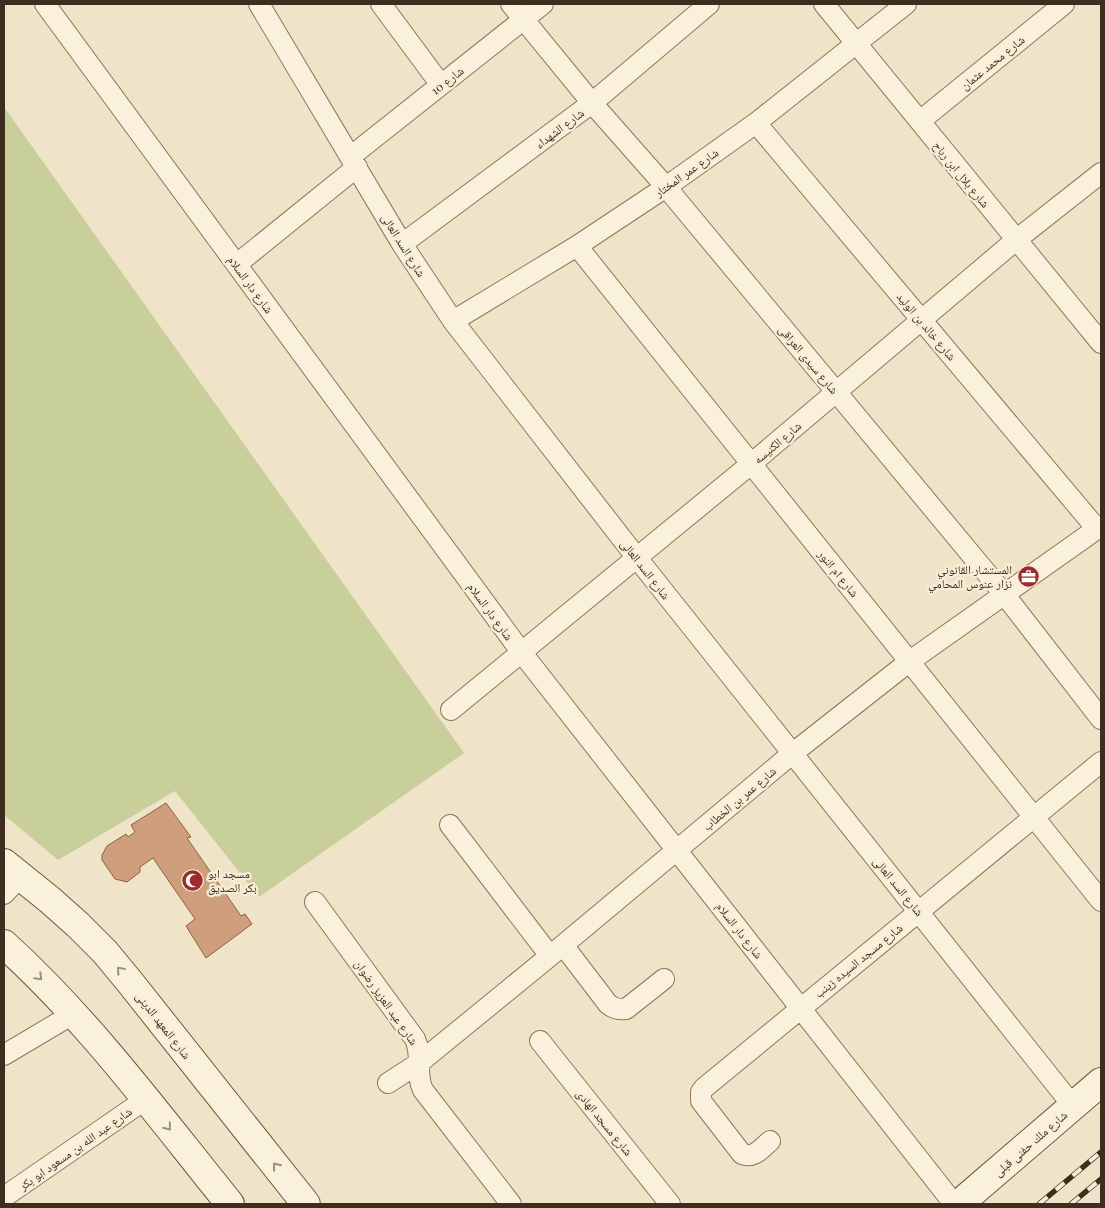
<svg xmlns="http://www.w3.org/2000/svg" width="1105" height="1208" font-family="'Playfair Display','Noto Naskh Arabic',serif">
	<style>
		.green { fill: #c9cf9b }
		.building { fill: #cf9f7d; stroke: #8d5f41 }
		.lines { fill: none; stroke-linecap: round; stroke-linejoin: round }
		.street-casing { stroke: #8d765c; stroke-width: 22 }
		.secondary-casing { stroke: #6f573f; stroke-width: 30 }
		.street { stroke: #faf1dc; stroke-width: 20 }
		.secondary { stroke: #faf1dc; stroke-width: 28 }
		.rail-casing { stroke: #3d2e20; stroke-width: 5.5 }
		.rail { stroke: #f7eed8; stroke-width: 4; stroke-dasharray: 11; stroke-linecap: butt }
		.oneway { stroke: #9c907e }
		.labels { text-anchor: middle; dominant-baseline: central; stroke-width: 4.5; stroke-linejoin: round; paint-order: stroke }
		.street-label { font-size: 12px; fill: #3d2e20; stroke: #f7eed8 }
		.poi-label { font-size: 12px; fill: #3d2e20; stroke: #f7eed8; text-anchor: end }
	</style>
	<rect width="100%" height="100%" fill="#f0e4c8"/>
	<path class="green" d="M4 107 464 753 259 897 175 791 58 860 4 815Z"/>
	<path class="building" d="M166 803 191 837 187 838 241 916 245 914 252 924 206 958 186 926 195 919 153 858 140 867V872L127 882 115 879 102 860V855L107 846 126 834 128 837 135 832 131 825Z"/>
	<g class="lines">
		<defs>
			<path id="street" d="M45 4 522 653 954 1204
				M259 4 402 244 453 321 637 558 1073 1106
				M381 4 441 85
				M511 4 592 103 666 187 1004 594 1101 719
				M824 4 1101 343
				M920 121 1064 4
				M756 123 1097 529
				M350 157 543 4
				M402 244 592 103 709 4
				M577 246 1101 901
				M237 264 357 167
				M453 321 577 246 666 187 756 123 906 4
				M451 710 751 464 1016 240 1101 173
				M450 825 550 956
				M4 894 20 877
				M315 902 415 1039C423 1056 415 1074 423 1090L511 1204
				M563 945 608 1004C614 1009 619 1010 626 1009L664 979
				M540 1041 670 1204
				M4 1055 73 1014
				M388 1083 419 1063 550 956 793 753 910 661 1101 526
				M770 1141C762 1148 754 1159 742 1154L701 1101V1092L704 1088 1101 762
				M4 1197 146 1099"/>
			<path id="secondary" d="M4 863 50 900 78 925 105 952 129 981 306 1204
				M4 944C89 1021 158 1115 230 1204
				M959 1204 1101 1082"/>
		</defs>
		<use href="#street" class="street-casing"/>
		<use href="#secondary" class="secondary-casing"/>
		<use href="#street" class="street"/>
		<use href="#secondary" class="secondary"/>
		<defs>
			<path id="rail" d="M1039 1204 1101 1152
				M1071 1204 1101 1179"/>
		</defs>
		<use href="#rail" class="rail-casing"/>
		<use href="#rail" class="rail"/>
	</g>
	<defs><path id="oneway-chevron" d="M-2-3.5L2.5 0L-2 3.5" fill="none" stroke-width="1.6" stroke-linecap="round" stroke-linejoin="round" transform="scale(1.25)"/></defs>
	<g class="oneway">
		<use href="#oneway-chevron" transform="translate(120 970) rotate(-131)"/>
		<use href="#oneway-chevron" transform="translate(39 977) rotate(45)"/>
		<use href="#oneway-chevron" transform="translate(168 1127) rotate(51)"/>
		<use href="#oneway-chevron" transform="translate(276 1166) rotate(-128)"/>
	</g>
	<defs>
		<symbol id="office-disc" viewBox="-11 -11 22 22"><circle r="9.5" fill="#9e2a2b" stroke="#f7eed8"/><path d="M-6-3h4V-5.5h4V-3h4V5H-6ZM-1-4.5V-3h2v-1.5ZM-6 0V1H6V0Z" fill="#fff"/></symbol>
		<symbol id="mosque-disc" viewBox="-11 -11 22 22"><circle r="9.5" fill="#9e2a2b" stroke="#f7eed8"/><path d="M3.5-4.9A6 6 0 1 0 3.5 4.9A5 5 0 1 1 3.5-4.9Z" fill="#fff"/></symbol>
	</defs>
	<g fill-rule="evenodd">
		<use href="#office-disc" x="1016" y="564" width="25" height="25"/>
		<use href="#mosque-disc" x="180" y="868" width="25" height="25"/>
	</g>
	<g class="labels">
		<g class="street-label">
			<text transform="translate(992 62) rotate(-39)">شارع محمد عثمان</text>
			<text transform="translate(447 80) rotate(-38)">شارع 10</text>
			<text transform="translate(559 128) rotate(-37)">شارع الشهداء</text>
			<text transform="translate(686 172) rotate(-35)">شارع عمر المختار</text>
			<text transform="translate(962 174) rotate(51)">شارع بلال ابن رباح</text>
			<text transform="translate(404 245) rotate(58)">شارع السد العالى</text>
			<text transform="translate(251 284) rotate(54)">شارع دار السلام</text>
			<text transform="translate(927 326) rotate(50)">شارع خالد بن الوليد</text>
			<text transform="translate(809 359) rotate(50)">شارع سيدى العراقى</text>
			<text transform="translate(777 442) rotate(-40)">شارع الكنيسه</text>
			<text transform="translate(646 569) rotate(52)">شارع السد العالى</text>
			<text transform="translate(839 573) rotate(51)">شارع ام النور</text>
			<text transform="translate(491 611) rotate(54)">شارع دار السلام</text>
			<text transform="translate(739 798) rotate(-40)">شارع عمر بن الخطاب</text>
			<text transform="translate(899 886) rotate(51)">شارع السد العالى</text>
			<text transform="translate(740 930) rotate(52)">شارع دار السلام</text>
			<text transform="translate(858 960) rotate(-39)">شارع مسجد السيده زينب</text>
			<text transform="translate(387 1002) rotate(55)">شارع عبد العزيز رضوان</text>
			<text transform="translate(164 1025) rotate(52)">شارع المعهد الدينى</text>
			<text transform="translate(605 1122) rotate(51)">شارع مسجد الهادى</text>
			<text transform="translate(1030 1143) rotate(-41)">شارع ملك حفنى قبلى</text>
			<text transform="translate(75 1148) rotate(-35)">شارع عبد الله بن مسعود ابو بكر</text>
		</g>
		<g class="poi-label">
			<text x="1012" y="569">المستشار القانوني<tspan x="1012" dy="14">نزار عنوس المحامي</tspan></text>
			<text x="208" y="873" text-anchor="start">مسجد ابو<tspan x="208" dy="14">بكر الصديق</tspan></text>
		</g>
	</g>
	<rect width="1105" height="1208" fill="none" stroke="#3d2e20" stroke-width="10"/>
</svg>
